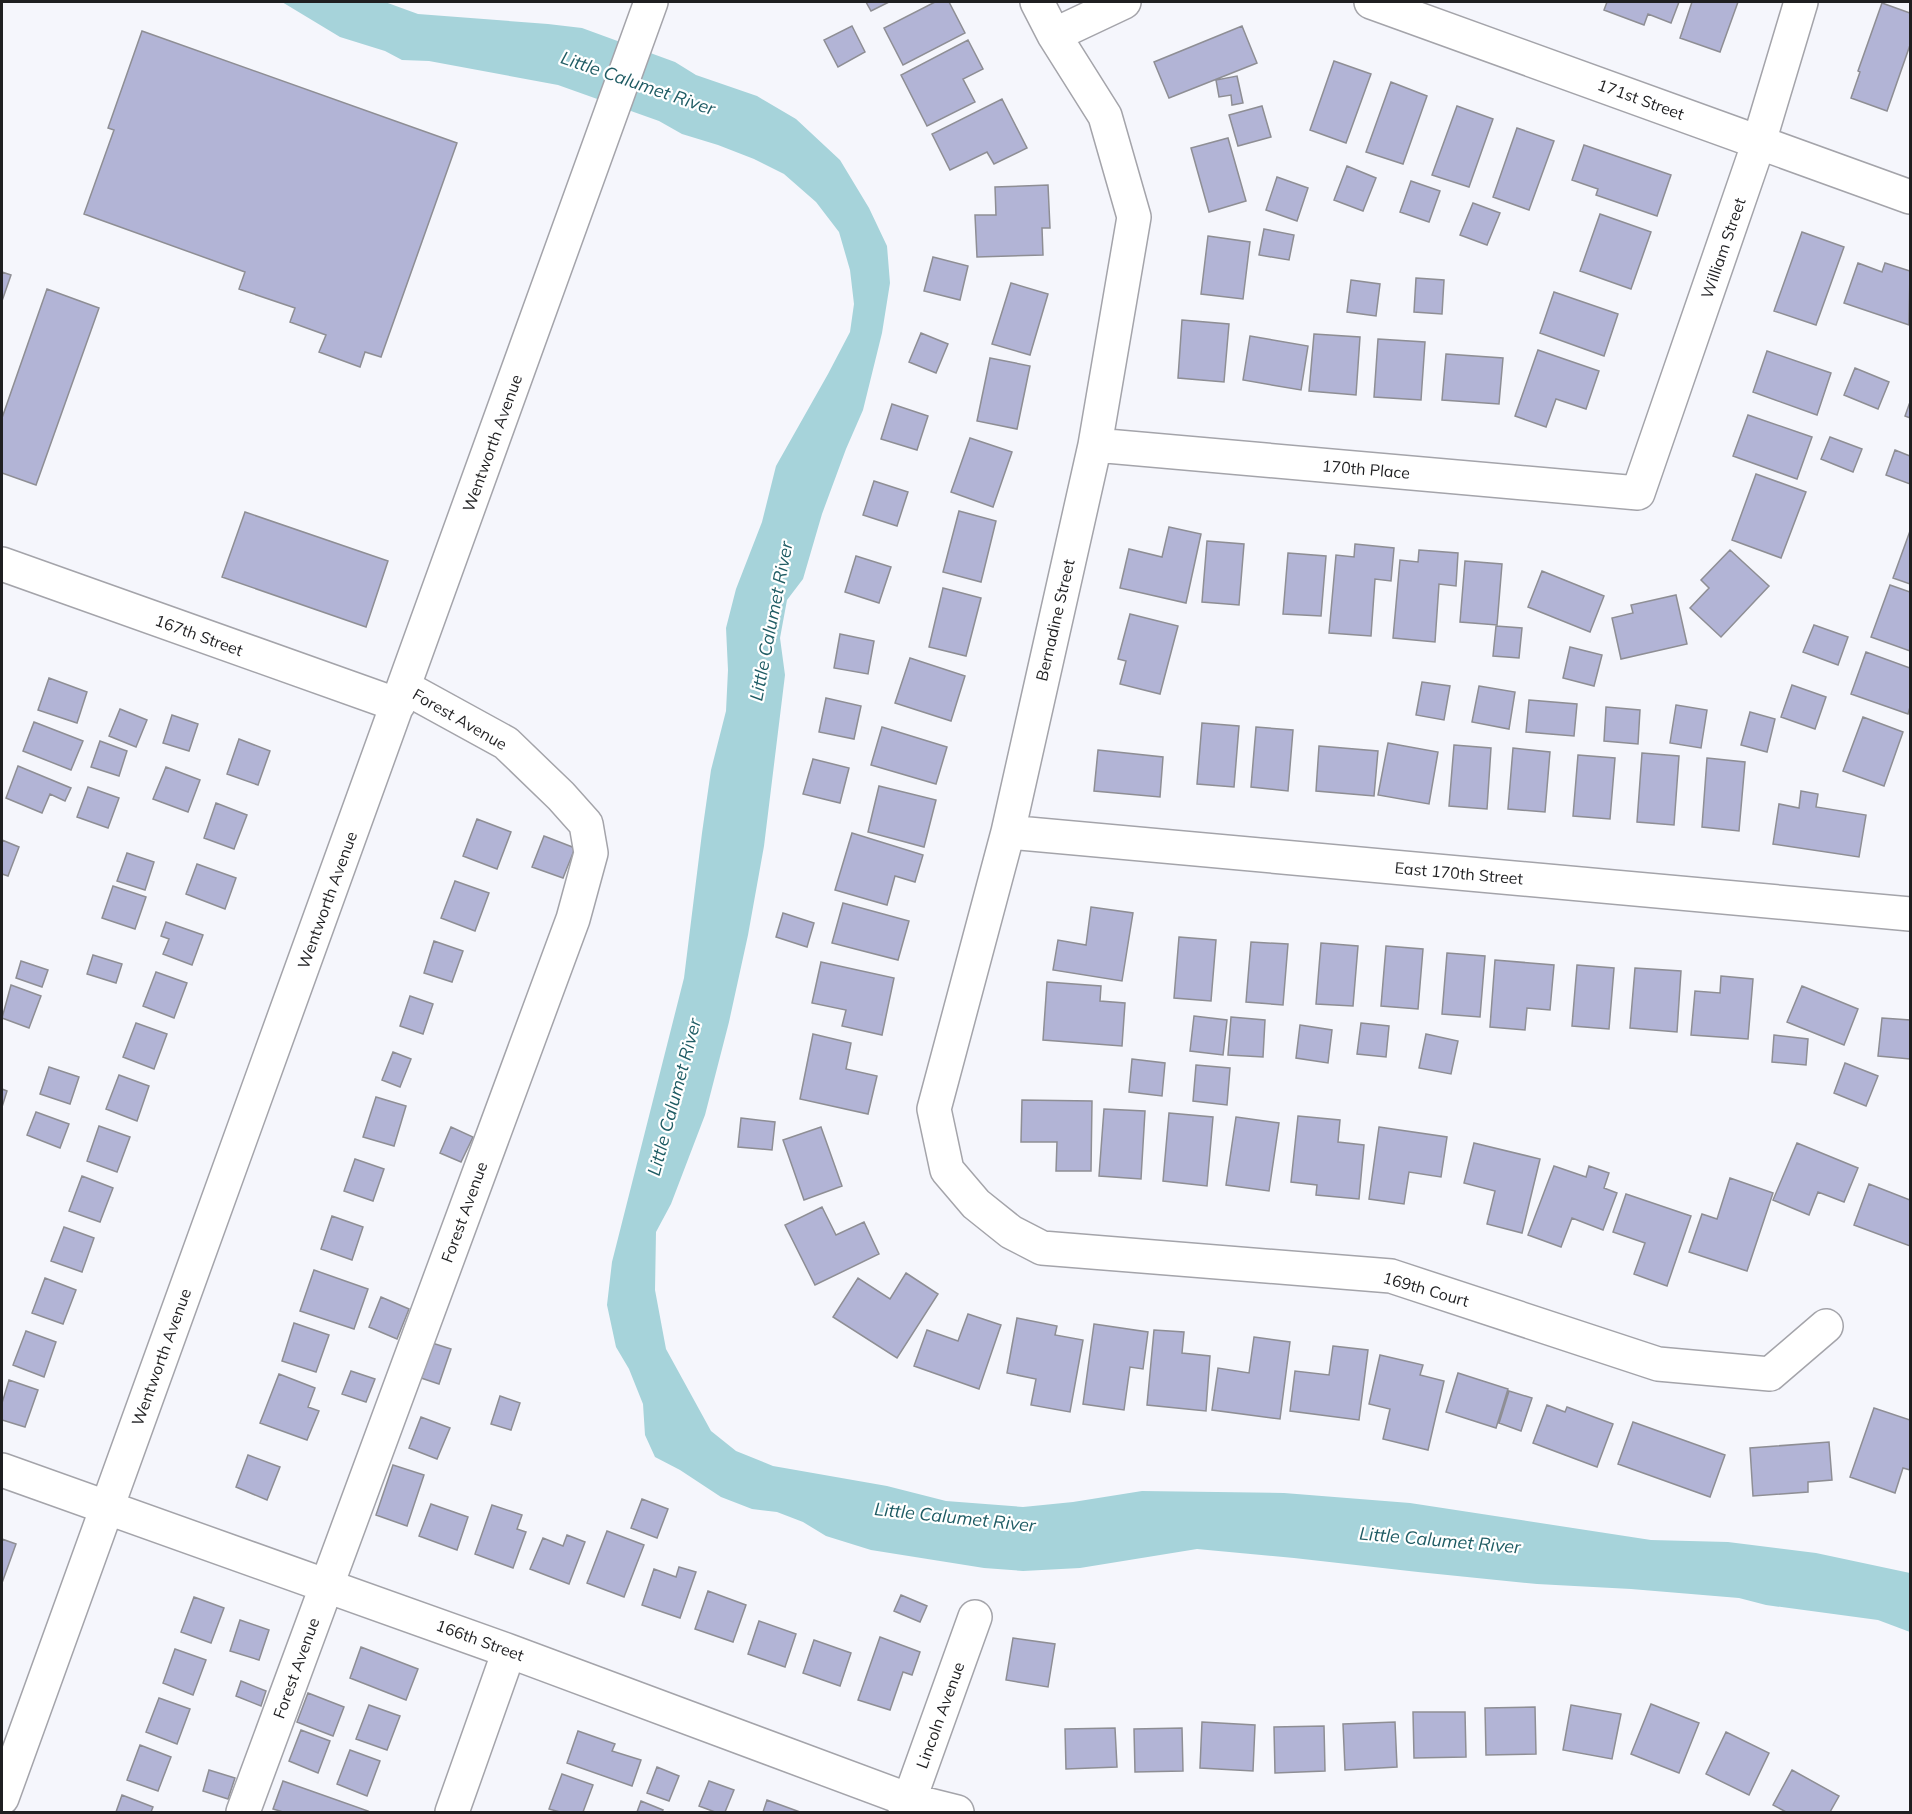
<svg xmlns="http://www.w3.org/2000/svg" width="1912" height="1814" font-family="Mulish,sans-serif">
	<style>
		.water { fill: #a6d3da }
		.building { fill: #b2b4d6; stroke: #8e8e94; stroke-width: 1.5 }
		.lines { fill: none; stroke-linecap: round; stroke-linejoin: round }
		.minor-casing { stroke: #a4a4aa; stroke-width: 36 }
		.minor { stroke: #fff; stroke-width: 33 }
		.labels { text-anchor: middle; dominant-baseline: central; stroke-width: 4.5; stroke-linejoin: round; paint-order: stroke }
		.street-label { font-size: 16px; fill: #1f1f21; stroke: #fff }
		.water-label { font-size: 18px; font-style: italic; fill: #1f5c64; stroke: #fff }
	</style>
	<rect width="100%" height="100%" fill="#f5f6fc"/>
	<path class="water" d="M282 2H385L418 14 548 24 582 28 675 62 696 75 757 96 796 119 840 160 869 208 887 246 890 283 882 333 863 410 846 449 822 514 803 579 787 600 780 638 785 675 764 846 748 935 729 1022 705 1115 671 1204 656 1232 655 1290 666 1349 711 1431 736 1451 773 1466 887 1486 946 1501 1023 1507 1073 1502 1142 1491 1284 1493 1410 1503 1651 1540 1728 1542 1816 1553 1910 1573V1632L1878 1620 1766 1605 1739 1598 1631 1589 1537 1584 1418 1572 1294 1558 1197 1549 1080 1568 1023 1571 984 1568 871 1550 826 1536 803 1522 777 1512 752 1509 721 1497 680 1470 655 1457 645 1435 643 1404 629 1369 616 1347 607 1305 612 1262 684 978 702 833 711 770 726 711 728 670 726 628 736 589 762 522 776 466 828 374 850 332 854 304 850 270 839 232 816 202 784 174 754 159 718 145 682 134 659 121 558 85 429 61 402 60 385 51 340 37Z"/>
	<path class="building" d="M866 2H889L871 11Z
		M935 2H949L965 33 903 65 884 28Z
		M1607 2H1679L1671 23 1648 14 1644 25 1604 10Z
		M1692 2H1738L1720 52 1680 38Z
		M1882 3 1910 13V45L1887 111 1851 98 1860 72 1858 71Z
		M852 26 865 52 838 67 824 40Z
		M1242 26 1257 63 1169 98 1154 62Z
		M142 31 457 143 381 357 365 352 360 367 319 352 326 335 290 322 295 308 239 289 245 272 84 214 114 130 108 128Z
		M968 40 983 69 963 79 975 102 927 126 901 75Z
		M1334 61 1371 74 1346 143 1310 130Z
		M1237 76 1243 103 1232 105 1231 95 1219 97 1216 80Z
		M1391 82 1427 96 1403 164 1366 152Z
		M1002 99 1027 148 994 164 987 152 950 170 932 134Z
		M1262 106 1271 137 1238 146 1229 115Z
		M1457 106 1493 119 1469 187 1432 175Z
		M1517 128 1554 141 1529 210 1493 197Z
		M1228 138 1246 201 1209 212 1191 148Z
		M1584 145 1671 175 1657 216 1596 195 1598 189 1572 180Z
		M1347 166 1376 178 1363 211 1334 200Z
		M1277 177 1308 188 1297 221 1266 210Z
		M1411 181 1440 191 1429 222 1400 212Z
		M1048 185 1050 228H1042L1043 255 977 257 975 215H996L995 187Z
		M1473 203 1500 213 1487 245 1460 235Z
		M1600 214 1651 232 1631 289 1580 271Z
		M1264 229 1294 235 1289 260 1259 255Z
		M1802 232 1844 247 1816 325 1774 311Z
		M1208 236 1250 242 1243 299 1201 294Z
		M933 257 968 266 960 300 924 291Z
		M1858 263 1882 272 1885 263 1910 271 1909 325 1844 303Z
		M2 272 11 275 2 301Z
		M1416 278 1444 280 1442 314 1414 312Z
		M1351 280 1380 284 1376 316 1347 312Z
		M1011 283 1048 294 1030 355 992 344Z
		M47 289 99 308 36 485 2 473V418Z
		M1554 292 1618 314 1604 356 1540 333Z
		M1182 320 1229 324 1224 382 1178 378Z
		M921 333 948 344 936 373 909 362Z
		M1314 334 1360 337 1356 395 1309 391Z
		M1250 336 1308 346 1301 390 1243 380Z
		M1378 339 1425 342 1421 400 1374 397Z
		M1538 350 1599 371 1586 409 1556 399 1546 427 1515 416Z
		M1767 351 1831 373 1817 415 1753 392Z
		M1446 354 1503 358 1499 404 1442 400Z
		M990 358 1030 366 1017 429 977 421Z
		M1855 368 1889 382 1878 409 1844 395Z
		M1910 402V418L1905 416Z
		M892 404 928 416 917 450 881 439Z
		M1748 415 1812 437 1797 479 1733 456Z
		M1830 437 1862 449 1853 472 1821 459Z
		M970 438 1012 452 993 507 951 492Z
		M1895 450 1910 456V484L1886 475Z
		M1756 474 1806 492 1781 558 1732 540Z
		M874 481 908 492 897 526 863 515Z
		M959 511 996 521 981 582 943 572Z
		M245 512 388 561 366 627 222 577Z
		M1169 527 1201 534 1186 603 1120 588 1129 549 1162 557Z
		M1910 531V584L1893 578Z
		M1207 541 1244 544 1239 605 1202 602Z
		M1355 544 1394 548 1391 581 1375 579 1371 636 1329 633 1336 555 1354 557Z
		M1419 550 1458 553 1456 586 1439 584 1435 642 1393 638 1400 560 1418 562Z
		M1730 550 1769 586 1721 637 1690 608 1709 588 1701 580Z
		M1288 553 1326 556 1321 616 1283 614Z
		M856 556 891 567 879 603 845 592Z
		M1465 561 1502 564 1497 625 1460 622Z
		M1542 571 1604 596 1590 632 1528 607Z
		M1890 585 1910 592V651L1871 637Z
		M943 588 981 598 966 656 929 647Z
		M1676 595 1687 644 1621 659 1612 618 1633 613 1631 605Z
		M1130 614 1178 626 1160 694 1120 684 1126 661 1118 659Z
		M1814 625 1848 637 1838 665 1803 652Z
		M1496 626 1522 628 1519 658 1493 656Z
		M840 634 874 641 868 674 834 668Z
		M1570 647 1602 655 1594 686 1563 678Z
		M1866 652 1910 668V707L1908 714 1851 694Z
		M910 658 965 676 951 721 895 703Z
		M49 678 87 692 77 723 38 710Z
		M1422 682 1450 686 1444 720 1416 715Z
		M1792 685 1826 697 1815 729 1781 717Z
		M1479 686 1515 692 1509 729 1472 722Z
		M826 698 861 706 854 739 819 732Z
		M1529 700 1577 704 1574 736 1526 732Z
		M1676 705 1707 710 1701 748 1670 743Z
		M1606 707 1640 710 1638 744 1604 741Z
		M120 709 147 720 136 747 109 736Z
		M1750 712 1775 719 1767 752 1741 745Z
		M172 715 198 724 189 751 163 743Z
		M1863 717 1903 732 1884 786 1843 771Z
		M34 722 83 741 71 770 23 751Z
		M1202 723 1239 726 1234 787 1197 784Z
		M882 727 947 747 936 784 871 765Z
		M1256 727 1293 730 1288 791 1251 787Z
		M239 739 270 751 258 785 227 774Z
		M100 741 127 751 119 776 91 767Z
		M1388 743 1438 752 1429 804 1378 795Z
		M1454 745 1491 748 1487 809 1449 806Z
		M1319 746 1378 751 1374 796 1316 791Z
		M1513 748 1550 752 1545 812 1508 809Z
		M1098 750 1163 757 1160 797 1094 791Z
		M1642 753 1679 756 1674 825 1637 822Z
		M1578 755 1615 758 1610 819 1573 816Z
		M1707 758 1745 762 1739 831 1702 827Z
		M813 759 849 768 840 803 803 794Z
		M18 766 71 788 65 801 50 794 42 813 6 798Z
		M166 767 200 780 188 812 153 799Z
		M879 786 936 800 924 847 868 832Z
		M88 787 119 798 108 828 77 817Z
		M1801 791 1818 794 1816 807 1866 815 1859 857 1773 844 1779 804 1799 808Z
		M216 803 247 815 234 849 204 838Z
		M477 819 511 832 497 869 463 856Z
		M852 833 923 855 915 882 895 876 887 905 835 890Z
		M544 836 575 848 563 878 532 867Z
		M2 840 19 847 8 876 2 874Z
		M127 853 154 862 145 890 117 881Z
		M197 864 236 878 225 909 186 894Z
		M455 881 489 893 475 931 441 918Z
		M113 886 146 897 135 929 102 918Z
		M843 903 909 921 898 960 832 943Z
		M1091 907 1133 913 1122 981 1053 970 1058 940 1086 945Z
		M783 913 814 923 807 947 776 937Z
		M166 922 203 935 192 965 163 954 169 939 161 936Z
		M1179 937 1216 940 1211 1001 1174 998Z
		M434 941 463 951 452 982 424 973Z
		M1251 942 1288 944 1283 1005 1246 1002Z
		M1321 943 1358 946 1353 1006 1316 1004Z
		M1386 946 1423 949 1418 1009 1381 1006Z
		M1447 953 1485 956 1480 1017 1442 1014Z
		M93 955 122 964 116 983 87 974Z
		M1495 960 1554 965 1550 1010 1527 1008 1525 1030 1490 1027Z
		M21 961 48 970 42 987 16 978Z
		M821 962 894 978 882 1035 842 1026 846 1010 812 1003Z
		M1577 965 1614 968 1609 1029 1572 1026Z
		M1635 968 1681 971 1677 1032 1630 1028Z
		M156 972 187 983 174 1018 143 1006Z
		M1721 976 1753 979 1748 1039 1691 1035 1695 991 1720 993Z
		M1047 982 1101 986 1100 1001 1125 1003 1122 1046 1043 1040Z
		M11 985 41 996 29 1028 2 1018Z
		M1802 986 1858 1009 1844 1045 1787 1022Z
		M410 996 433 1004 423 1034 400 1026Z
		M1194 1016 1227 1020 1223 1055 1190 1051Z
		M1231 1017 1265 1020 1263 1057 1228 1055Z
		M1882 1018 1910 1020V1059L1878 1056Z
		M136 1023 167 1034 154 1069 123 1057Z
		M1361 1023 1389 1026 1386 1057 1357 1054Z
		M1300 1025 1332 1030 1328 1063 1296 1058Z
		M813 1034 851 1043 846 1069 877 1076 868 1114 800 1099Z
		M1426 1034 1458 1041 1451 1074 1419 1068Z
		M1774 1035 1808 1039 1806 1065 1772 1062Z
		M393 1052 411 1059 400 1087 382 1080Z
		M1132 1059 1165 1063 1162 1096 1129 1092Z
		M1845 1063 1878 1076 1866 1106 1834 1093Z
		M1196 1065 1230 1068 1227 1105 1193 1101Z
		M49 1067 79 1077 70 1104 40 1094Z
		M119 1075 149 1086 137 1121 106 1109Z
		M2 1089 7 1091 2 1107Z
		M376 1097 406 1106 394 1146 363 1137Z
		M1022 1100 1092 1101 1091 1171H1056L1057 1142H1021Z
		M1104 1109 1145 1111 1141 1179 1099 1176Z
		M36 1112 69 1124 60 1148 27 1135Z
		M1169 1113 1213 1117 1207 1186 1163 1181Z
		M1298 1116 1340 1120 1338 1142 1364 1145 1359 1199 1316 1195 1317 1185 1291 1182Z
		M1236 1117 1279 1123 1269 1191 1226 1185Z
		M741 1118 775 1122 772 1150 738 1147Z
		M99 1126 130 1137 117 1172 87 1161Z
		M451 1127 473 1137 461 1162 440 1153Z
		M821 1127 842 1186 804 1200 783 1140Z
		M1379 1127 1447 1137 1441 1177 1409 1172 1404 1204 1369 1199Z
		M1474 1143 1540 1159 1522 1233 1487 1224 1495 1191 1464 1183Z
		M1797 1143 1858 1168 1844 1202 1818 1192 1809 1215 1773 1200Z
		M355 1159 384 1169 373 1201 344 1191Z
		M1554 1166 1586 1177 1589 1166 1609 1173 1604 1188 1617 1193 1603 1230 1572 1218 1561 1247 1528 1235Z
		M82 1176 113 1188 100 1222 69 1211Z
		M1730 1178 1773 1193 1747 1271 1689 1252 1702 1214 1717 1219Z
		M1869 1184 1910 1200V1246L1854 1225Z
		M1626 1194 1691 1216 1667 1286 1634 1274 1645 1243 1613 1232Z
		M822 1207 836 1235 864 1222 879 1254 815 1285 785 1225Z
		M332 1216 363 1227 352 1260 321 1249Z
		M64 1227 94 1238 82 1272 51 1261Z
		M314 1270 368 1289 354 1329 300 1311Z
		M906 1273 938 1294 897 1358 833 1317 858 1278 890 1299Z
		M45 1278 76 1290 63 1324 32 1313Z
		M381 1297 409 1309 397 1339 369 1327Z
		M968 1314 1001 1325 979 1389 914 1366 927 1330 958 1341Z
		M1017 1318 1057 1326 1055 1335 1083 1340 1070 1412 1031 1405 1036 1379 1007 1373Z
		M294 1323 329 1335 316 1372 282 1361Z
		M1094 1324 1148 1332 1143 1369 1130 1367 1124 1410 1083 1404Z
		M1154 1330 1184 1332 1182 1353 1210 1356 1206 1411 1147 1405Z
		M26 1331 56 1342 44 1377 13 1365Z
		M1254 1337 1290 1342 1280 1419 1212 1410 1218 1368 1249 1373Z
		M429 1342 451 1349 439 1384 418 1377Z
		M1333 1346 1368 1350 1359 1420 1290 1411 1295 1371 1329 1375Z
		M1380 1355 1423 1365 1420 1375 1444 1381 1428 1450 1383 1439 1390 1409 1369 1404Z
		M351 1371 375 1379 366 1402 342 1394Z
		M1458 1373 1508 1389 1496 1428 1446 1412Z
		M279 1374 315 1388 308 1407 319 1411 307 1440 260 1423Z
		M9 1380 38 1390 25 1427 2 1420V1403Z
		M1509 1391 1532 1398 1521 1431 1499 1423Z
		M500 1396 520 1403 511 1430 491 1424Z
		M1547 1405 1565 1412 1567 1407 1613 1424 1597 1467 1533 1443Z
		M1874 1408 1910 1420V1470L1903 1468 1895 1493 1850 1477Z
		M421 1417 450 1428 437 1459 409 1448Z
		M1633 1422 1725 1455 1710 1497 1618 1464Z
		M1829 1442 1832 1480 1808 1482V1492L1753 1496 1750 1448Z
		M248 1455 280 1467 267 1500 236 1487Z
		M393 1465 424 1475 407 1526 376 1515Z
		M642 1499 668 1509 657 1538 631 1528Z
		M431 1504 468 1517 457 1550 419 1536Z
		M492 1505 522 1515 517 1529 526 1532 513 1568 475 1554Z
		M607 1531 644 1545 624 1597 587 1583Z
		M567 1535 585 1542 569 1584 530 1569 543 1538 563 1546Z
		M2 1539 16 1544 2 1583Z
		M679 1567 696 1572 680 1618 642 1605 654 1569 676 1577Z
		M708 1591 746 1605 733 1642 695 1629Z
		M901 1595 927 1606 920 1622 894 1611Z
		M194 1597 224 1608 211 1643 181 1632Z
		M240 1620 269 1630 259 1660 230 1651Z
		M759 1621 796 1634 785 1667 748 1654Z
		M880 1637 920 1652 912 1675 903 1672 890 1710 858 1700Z
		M1013 1638 1055 1644 1048 1687 1006 1680Z
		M814 1640 851 1653 840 1686 803 1673Z
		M361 1647 418 1669 406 1700 350 1678Z
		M175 1649 206 1660 193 1695 163 1683Z
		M241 1681 266 1691 261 1706 236 1696Z
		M308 1693 344 1707 333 1736 297 1722Z
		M159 1698 190 1709 177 1744 146 1732Z
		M1651 1704 1699 1723 1679 1773 1631 1754Z
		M369 1705 400 1716 387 1750 356 1739Z
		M1571 1705 1621 1714 1612 1759 1563 1750Z
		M1535 1707 1536 1754 1486 1755 1485 1708Z
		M1413 1712H1465L1466 1757 1414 1758Z
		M1202 1722 1255 1725 1253 1771 1200 1768Z
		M1395 1722 1397 1767 1345 1770 1343 1724Z
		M1324 1726 1325 1771 1275 1773 1274 1727Z
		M1115 1728 1117 1767 1066 1769 1065 1729Z
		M1182 1728 1183 1771 1135 1772 1134 1729Z
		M301 1730 330 1741 318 1773 289 1761Z
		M578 1731 615 1744 612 1751 641 1760 632 1786 567 1763Z
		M1726 1732 1769 1753 1749 1795 1706 1774Z
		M140 1745 171 1757 158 1791 127 1780Z
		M350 1750 380 1761 367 1796 337 1784Z
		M657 1767 679 1776 669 1801 647 1793Z
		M209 1770 235 1778 228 1799 203 1791Z
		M1792 1770 1839 1796 1830 1812H1786L1773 1805Z
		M562 1774 593 1785 583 1812H560L549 1809Z
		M283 1781 368 1811 367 1812H283L273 1809Z
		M709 1781 734 1790 725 1812H715L699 1806Z
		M122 1795 153 1807 151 1812H116Z
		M767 1800 800 1812H763Z
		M641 1801 663 1810 662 1812H637Z"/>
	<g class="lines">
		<defs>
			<path id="minor" d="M1037 2 1054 35 1105 116 1134 217 1095 445 1008 832 934 1109 947 1170 976 1204 1011 1232 1042 1248 1391 1276 1658 1364 1770 1374 1826 1326
				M1371 2 1910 197
				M1054 35 1124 2
				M1095 445 1638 493 1759 142 1801 2
				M2 564 398 705
				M1008 832 1910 914
				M2 1470 509 1651 909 1800 957 1812
				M2 1798 651 2
				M243 1812 573 919 591 853 586 824 561 796 506 743 404 687
				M452 1812 509 1651
				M905 1812 975 1617"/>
		</defs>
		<use href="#minor" class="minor-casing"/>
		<use href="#minor" class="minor"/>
	</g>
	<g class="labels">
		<g class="street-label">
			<text transform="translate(1641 99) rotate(20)">171st Street</text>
			<text transform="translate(1723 248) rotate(-71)">William Street</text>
			<text transform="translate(492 443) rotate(-70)">Wentworth Avenue</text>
			<text transform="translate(1366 469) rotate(5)">170th Place</text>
			<text transform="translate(1055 620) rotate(-77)">Bernadine Street</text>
			<text transform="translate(199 635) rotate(20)">167th Street</text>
			<text transform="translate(460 719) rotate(30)">Forest Avenue</text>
			<text transform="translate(1459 873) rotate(5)">East 170th Street</text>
			<text transform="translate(327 900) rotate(-70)">Wentworth Avenue</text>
			<text transform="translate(464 1212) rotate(-70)">Forest Avenue</text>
			<text transform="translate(1426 1289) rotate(16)">169th Court</text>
			<text transform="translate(161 1357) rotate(-70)">Wentworth Avenue</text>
			<text transform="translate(480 1640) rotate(20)">166th Street</text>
			<text transform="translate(296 1668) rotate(-70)">Forest Avenue</text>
			<text transform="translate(940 1715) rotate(-70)">Lincoln Avenue</text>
		</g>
		<g class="water-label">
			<text transform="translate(638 83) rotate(19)">Little Calumet River</text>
			<text transform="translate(771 621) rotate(-79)">Little Calumet River</text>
			<text transform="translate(674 1097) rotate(-75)">Little Calumet River</text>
			<text transform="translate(955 1517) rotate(6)">Little Calumet River</text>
			<text transform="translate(1440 1540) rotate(5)">Little Calumet River</text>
		</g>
	</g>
	<rect width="1912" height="1814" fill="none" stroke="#1f1f21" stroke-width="6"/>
</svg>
